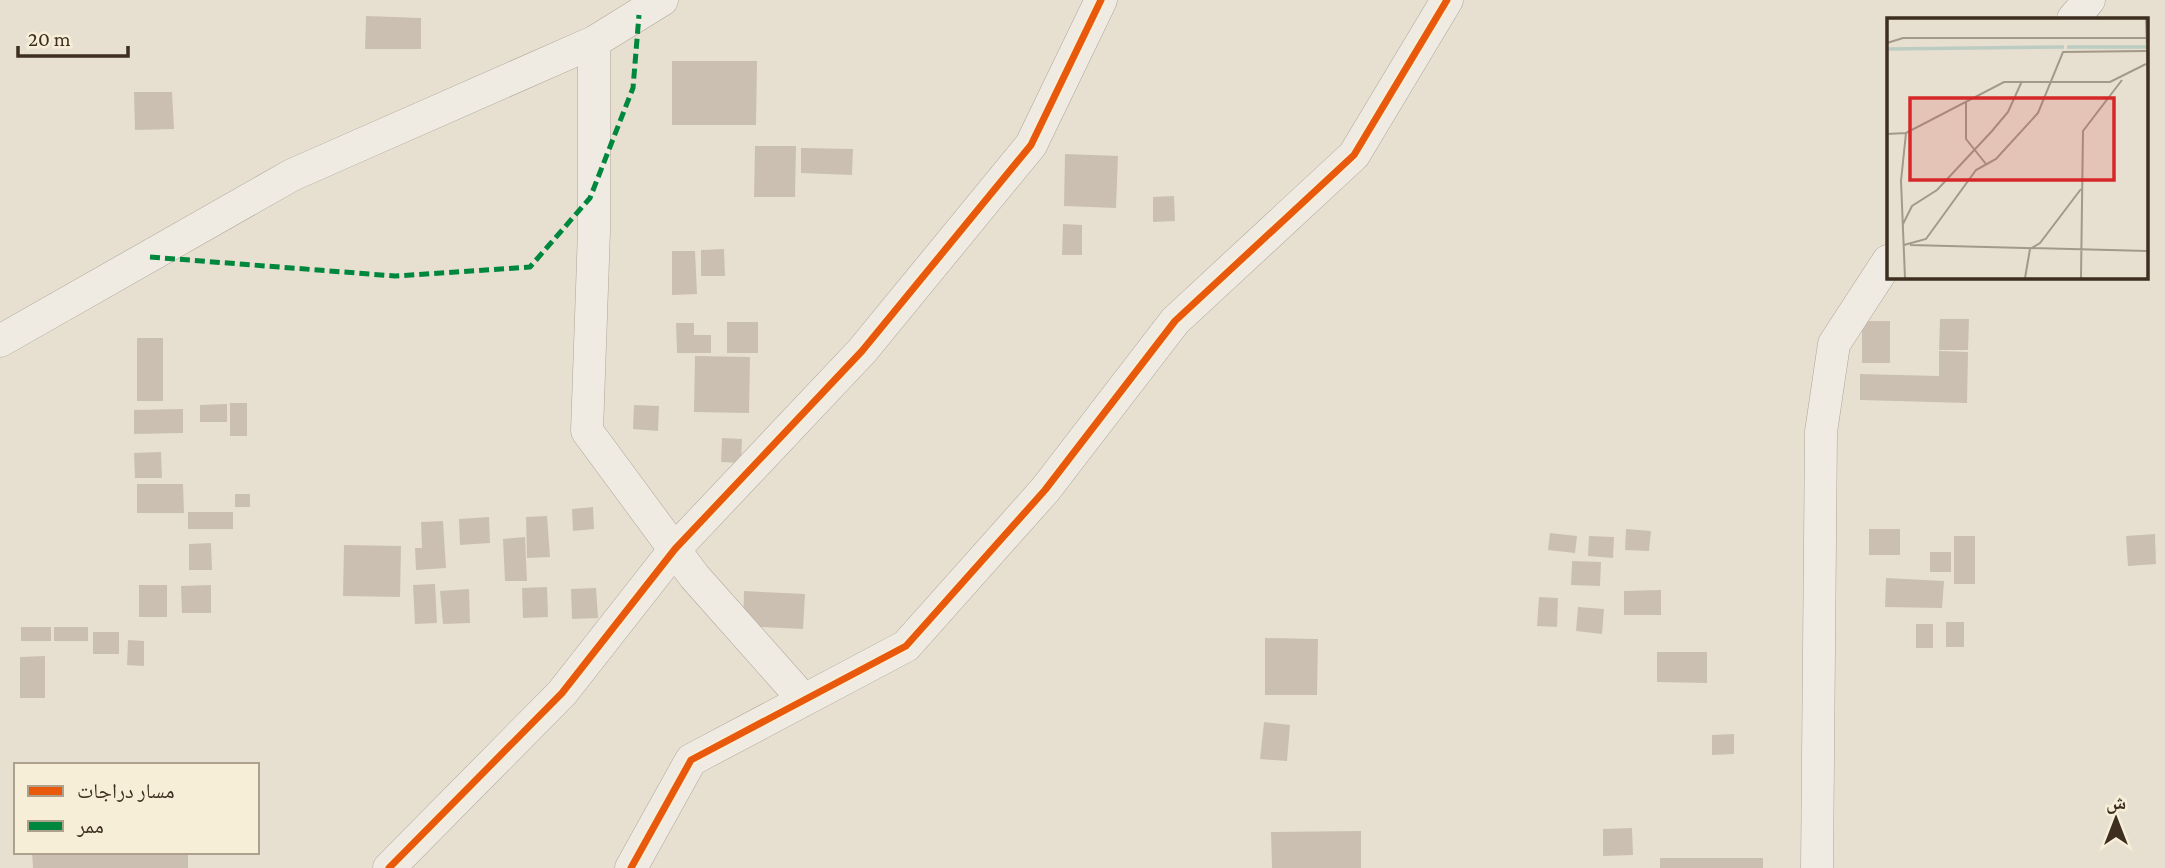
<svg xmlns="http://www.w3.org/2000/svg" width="2165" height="868" font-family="'Crimson Pro','Noto Naskh Arabic',serif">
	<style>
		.building { fill: #cbbfb2 }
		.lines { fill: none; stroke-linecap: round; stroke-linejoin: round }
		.street-casing { stroke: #ada599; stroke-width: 33 }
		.street { stroke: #efebe3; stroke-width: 32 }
		.quiet { stroke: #00873e; stroke-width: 5; stroke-dasharray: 10 5; stroke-linecap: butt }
		.cycleway-casing { stroke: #f7eed8; stroke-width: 11 }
		.cycleway { stroke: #e8590c; stroke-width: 7 }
		.inset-river { fill: none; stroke: #bcccc2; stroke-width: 3.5 }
		.inset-road { fill: none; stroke: #a3998a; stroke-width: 2 }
		.view { fill: #d62828; fill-opacity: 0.15; stroke: #d62828; stroke-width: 3.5 }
		.inset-edge { fill: none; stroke: #3d2e20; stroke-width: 3.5 }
	</style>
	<rect width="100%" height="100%" fill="#e7e0d1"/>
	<path class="building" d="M366 16 421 18V49H365Z
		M672 61H757L756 125H672Z
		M134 92H172L174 129 135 130Z
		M755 146H796L795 197H754Z
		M801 148 853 149 852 175 801 173Z
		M1065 154 1118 156 1116 208 1064 206Z
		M1174 196 1175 221 1153 222V197Z
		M1063 224 1082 225V255H1062Z
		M724 249 725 276H701V250Z
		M672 251H695L697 294 672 295Z
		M1940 319H1969L1968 350H1939Z
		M1862 321H1890V363H1862Z
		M727 322H758V353H727Z
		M676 323H694V335H711V353H677Z
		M137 338H163V401H137Z
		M1939 351 1968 352 1967 403 1860 400V374L1939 376Z
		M695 356 750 357 749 413 694 412Z
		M230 403H247V436H230Z
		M227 404V422H200V405Z
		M634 405 659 406 658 431 633 429Z
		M183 409V433L134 434V410Z
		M722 438 742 439 741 463 721 462Z
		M161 452 162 478H135L134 453Z
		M137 484H183L184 513H137Z
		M235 494H250V507H235Z
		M593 507 594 529 573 531 572 509Z
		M188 512H233V529H188Z
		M547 516 550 557 527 558 526 517Z
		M489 517 490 543 460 545 459 519Z
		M443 521 446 568 416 570 415 548H422L421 522Z
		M1626 529 1651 531 1649 551 1625 550Z
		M1869 529H1900V555H1869Z
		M1550 533 1577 536 1575 553 1548 550Z
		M2155 534 2156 564 2128 566 2126 536Z
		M1589 536 1614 537 1613 558 1588 556Z
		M1954 536H1975V584H1954Z
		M525 537 527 581H505L503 539Z
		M211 543 212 570H189V544Z
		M344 545 401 546 400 597 343 596Z
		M1930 552H1951V572H1930Z
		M1572 561 1601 562 1600 586 1571 585Z
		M1886 578 1944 581 1942 608 1885 607Z
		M435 584 437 623 415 624 413 585Z
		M139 585H167V617H139Z
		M211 585V613H182L181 586Z
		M547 587 548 617 523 618 522 588Z
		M596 588 598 618 572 619 571 589Z
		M469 589 470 623 443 624 440 591Z
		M1661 590V615H1624V591Z
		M744 591 805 594 803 629 743 626Z
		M1539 597 1558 598 1557 627 1537 626Z
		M1578 607 1604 609 1602 634 1576 631Z
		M1946 622H1964V647H1946Z
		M1916 624H1933V648H1916Z
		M21 627H51V641H21Z
		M54 627H88V641H54Z
		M93 632H119V654H93Z
		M1265 638 1318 639 1317 695H1265Z
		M128 640 144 641V666L127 665Z
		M1657 652H1707V683L1657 682Z
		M45 656V698H20V657Z
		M1264 722 1290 725 1287 761 1260 759Z
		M1734 734V754L1712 755V735Z
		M1632 828 1633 855 1603 856V829Z
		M1361 831V868H1272L1271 832Z
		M32 852H188V868H33Z
		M1660 858H1763V868H1660Z"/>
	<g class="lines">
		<defs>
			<path id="street" d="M2073 19 2089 0
				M594 42V231L587 431 694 576 804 700
				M0 341 292 175 594 42 662 0
				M389 868 562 693 675 549 862 351 1031 145 1101 0
				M631 868 691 760 906 646 1045 490 1175 321 1354 155 1447 0
				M1817 868 1821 432 1834 344 1888 261"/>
		</defs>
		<use href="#street" class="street-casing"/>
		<use href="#street" class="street"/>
		<path class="quiet" d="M150 257 395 276 530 267 590 198 633 88 639 15"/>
		<defs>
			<path id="cycleway" d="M389 868 562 693 675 549 862 351 1031 145 1101 0
				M631 868 691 760 906 646 1045 490 1175 321 1354 155 1447 0"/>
		</defs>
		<use href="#cycleway" class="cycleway-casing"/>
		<use href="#cycleway" class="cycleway"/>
	</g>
	<g transform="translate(1887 18)">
		<rect width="261" height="261" fill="#e7e0d1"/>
		<path class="inset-river" d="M180 29H261M0 31 177 29"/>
		<path class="inset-road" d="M259 1 261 62M0 25 16 20H259M79 84V121L99 146M0 116 19 115 117 64H223L259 46M16 206 25 188 50 172 105 113 121 94 135 63M17 227 39 221 89 152 109 141 151 95 176 34 259 33M23 227 261 233M18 260 14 163 19 115M138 260 143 231 153 225 194 171M194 260 196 113 235 62"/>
		<path class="view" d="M23 80H227V162H23Z"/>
		<rect width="261" height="261" class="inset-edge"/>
	</g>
	<rect x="14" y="763" width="245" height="91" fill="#f7eed8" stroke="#ada18e" stroke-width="2"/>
	<rect x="28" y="786" width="35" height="10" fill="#e8590c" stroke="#ada18e" stroke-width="2"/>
	<text x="77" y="798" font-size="21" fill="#3d2e20">مسار دراجات</text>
	<rect x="28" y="821" width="35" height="10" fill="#00873e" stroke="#ada18e" stroke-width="2"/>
	<text x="77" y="833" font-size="21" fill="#3d2e20">ممر</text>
	<g transform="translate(2116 819)" stroke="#f7eed8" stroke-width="5" paint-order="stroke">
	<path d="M0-5L12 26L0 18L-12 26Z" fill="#3d2e20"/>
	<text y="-10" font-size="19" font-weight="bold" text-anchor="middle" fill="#3d2e20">ش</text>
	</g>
	<path d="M18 46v10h110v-10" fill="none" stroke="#3d2e20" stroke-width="3.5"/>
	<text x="28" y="46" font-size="21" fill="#3d2e20" stroke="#f7eed8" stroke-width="5" paint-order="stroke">20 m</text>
</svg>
